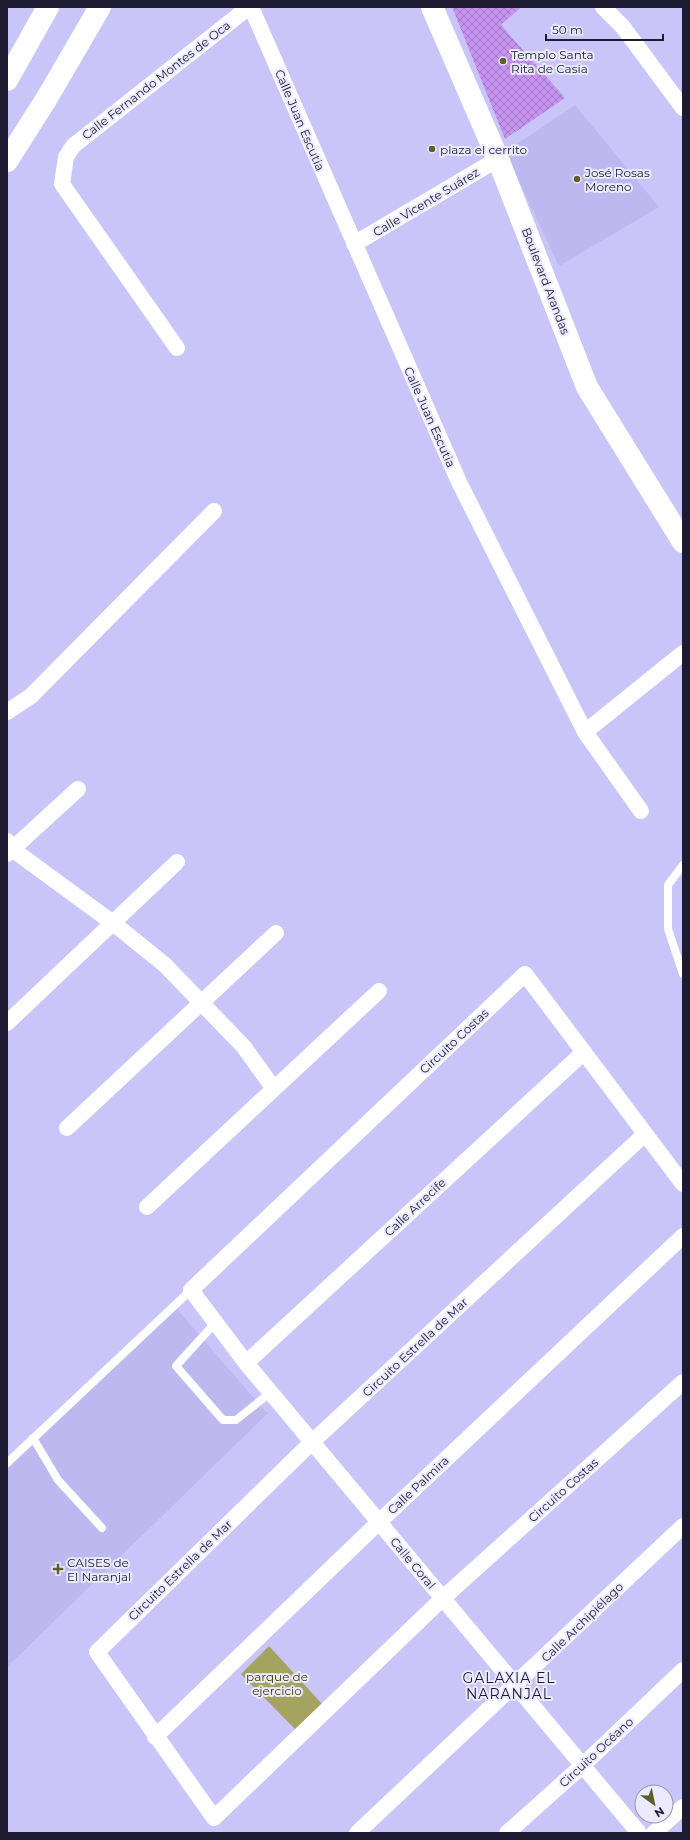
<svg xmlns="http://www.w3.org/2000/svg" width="690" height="1840" font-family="Montserrat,sans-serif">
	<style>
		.built { fill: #bdb8f0 }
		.green { fill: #a4a460 }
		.building { fill: url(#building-cross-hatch) }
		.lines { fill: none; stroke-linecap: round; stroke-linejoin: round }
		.service { stroke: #fff; stroke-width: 8 }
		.minor { stroke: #fff; stroke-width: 16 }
		.secondary { stroke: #fff; stroke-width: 22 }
		.primary { stroke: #fff; stroke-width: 22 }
		.poi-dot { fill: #5f5f2c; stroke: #ebeafe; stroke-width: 1.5 }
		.labels { text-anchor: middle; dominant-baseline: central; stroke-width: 4; stroke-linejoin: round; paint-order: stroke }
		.poi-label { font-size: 12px; fill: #1e1a32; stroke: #ebeafe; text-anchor: start }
		.street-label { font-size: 12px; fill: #1e1a32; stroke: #ebeafe }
		.park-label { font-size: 12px; fill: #3b3a07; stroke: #ebeafe }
		.quarter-label { font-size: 14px; letter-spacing: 1px; fill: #1e1a32; stroke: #ebeafe }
	</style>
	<defs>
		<pattern id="building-cross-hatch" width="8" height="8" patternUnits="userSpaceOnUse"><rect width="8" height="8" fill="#c693f0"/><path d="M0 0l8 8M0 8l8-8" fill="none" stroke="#a077c3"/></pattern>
	</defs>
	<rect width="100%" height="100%" fill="#c9c5f9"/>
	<path class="built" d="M575 105 659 207 559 266 505 152Z
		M176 1308 266 1412H269L7 1667V1470Z"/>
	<path class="green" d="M269 1646 323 1705 296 1730 241 1674Z"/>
	<path class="building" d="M452 7H521L501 25 565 98 505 139Z"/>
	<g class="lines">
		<path class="service" d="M683 865 668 885V929L683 974
			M215 1323 176 1366 223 1420H236L271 1392
			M33 1438 58 1480 102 1528
			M7 1463 191 1290"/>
		<path class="minor" d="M251 7 459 482 585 732 641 811
			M603 7 623 27 683 108
			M354 244 498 159
			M177 348 62 184 66 157 73 146 249 7
			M7 712 31 696 214 511
			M585 732 683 653
			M7 841 12 849 113 923 165 965 244 1047 274 1089
			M7 854 78 789
			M7 1023 177 862
			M67 1128 276 933
			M645 1134 312 1442 97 1652 214 1818 443 1598 683 1382
			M147 1207 379 991
			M246 1363 584 1052
			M155 1737 379 1522 683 1236
			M357 1833 683 1526
			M507 1833 582 1766 683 1670
			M639 1833 246 1363 191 1290 525 974 683 1184
			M654 1833 683 1807"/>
		<path class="secondary" d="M432 7 498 159 587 387 683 542"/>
		<path class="primary" d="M7 80 48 7
			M7 161 47 98 100 7"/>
	</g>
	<g class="poi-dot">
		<circle cx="503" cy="61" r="4"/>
		<circle cx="432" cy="149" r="4"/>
		<circle cx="577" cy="179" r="4"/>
		<path d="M56 1563h4v4h4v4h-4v4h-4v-4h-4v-4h4z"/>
	</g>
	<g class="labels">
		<g class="poi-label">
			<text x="511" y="54">Templo Santa<tspan x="511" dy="14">Rita de Casia</tspan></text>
			<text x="440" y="149">plaza el cerrito</text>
			<text x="585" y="172">José Rosas<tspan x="585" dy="14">Moreno</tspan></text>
			<text x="67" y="1562">CAISES de<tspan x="67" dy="14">El Naranjal</tspan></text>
		</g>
		<g class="street-label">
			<text transform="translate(156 80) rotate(-38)">Calle Fernando Montes de Oca</text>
			<text transform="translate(300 120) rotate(67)">Calle Juan Escutia</text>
			<text transform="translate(426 202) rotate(-31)">Calle Vicente Suárez</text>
			<text transform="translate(546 281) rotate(69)">Boulevard Arandas</text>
			<text transform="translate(430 417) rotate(66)">Calle Juan Escutia</text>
			<text transform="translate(454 1041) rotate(-43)">Circuito Costas</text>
			<text transform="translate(415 1207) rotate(-43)">Calle Arrecife</text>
			<text transform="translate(415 1347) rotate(-43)">Circuito Estrella de Mar</text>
			<text transform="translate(418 1485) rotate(-43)">Calle Palmira</text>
			<text transform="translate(563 1490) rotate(-42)">Circuito Costas</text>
			<text transform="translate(413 1563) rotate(50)">Calle Coral</text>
			<text transform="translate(180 1570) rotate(-44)">Circuito Estrella de Mar</text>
			<text transform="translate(582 1622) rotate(-44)">Calle Archipiélago</text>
			<text transform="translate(596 1752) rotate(-43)">Circuito Océano</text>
		</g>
		<g class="park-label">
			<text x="277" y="1676">parque de<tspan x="277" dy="14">ejercicio</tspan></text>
		</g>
		<g class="quarter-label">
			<text x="509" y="1678">GALAXIA EL<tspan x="509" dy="16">NARANJAL</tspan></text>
		</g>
	</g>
	<rect width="690" height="1840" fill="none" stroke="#1e1a32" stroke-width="16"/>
	<g transform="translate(654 1804) rotate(147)"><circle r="19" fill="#ebeafe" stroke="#9997ac"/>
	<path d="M0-3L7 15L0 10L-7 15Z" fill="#5f5f2c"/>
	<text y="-6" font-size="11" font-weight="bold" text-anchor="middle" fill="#1e1a32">N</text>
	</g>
	<path d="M546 34v6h117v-6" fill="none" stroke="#1e1a32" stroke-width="2"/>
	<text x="552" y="34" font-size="12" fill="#1e1a32" stroke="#ebeafe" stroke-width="3" paint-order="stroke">50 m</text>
</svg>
